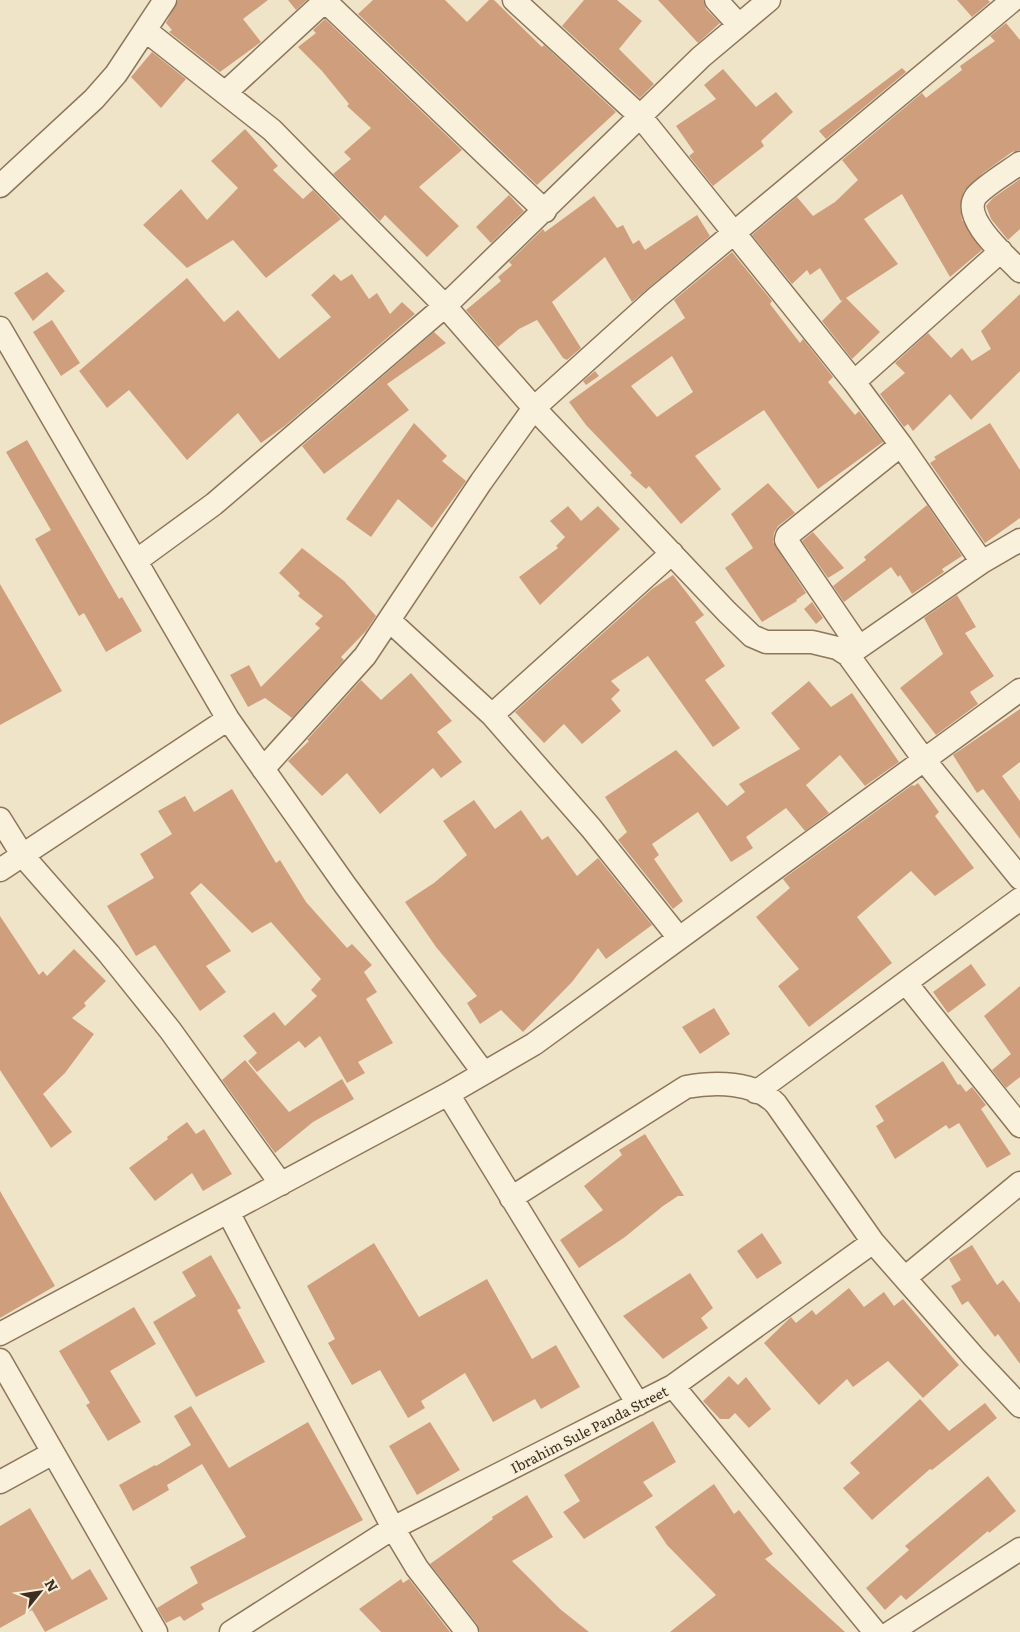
<svg xmlns="http://www.w3.org/2000/svg" width="1020" height="1632" font-family="Literata,serif">
	<style>
		.building { fill: #cf9f7d; fill-rule: evenodd }
		.lines { fill: none; stroke-linecap: round; stroke-linejoin: round }
		.minor-casing { stroke: #8d765c; stroke-width: 25 }
		.minor { stroke: #faf1dc; stroke-width: 22 }
		.labels { text-anchor: middle; dominant-baseline: central; stroke-width: 4; stroke-linejoin: round; paint-order: stroke }
		.street-label { font-size: 14px; fill: #3d2e20; stroke: #f7eed8 }
	</style>
	<rect width="100%" height="100%" fill="#f0e4c8"/>
	<path class="building" d="M178 0H268L243 19 261 42 220 72 169 32 172 30 166 23Z
		M288 0H307L296 10Z
		M373 0H445L467 22 489 0H494L542 47 544 45 616 112 537 185 358 14Z
		M584 0H617L642 21 619 49 654 84 640 98 562 26Z
		M658 0H703L706 9 720 23 698 43Z
		M957 0H988L990 2 972 17Z
		M325 19 462 150 419 187 459 226 427 257 385 215 380 221 333 174 351 159 344 152 371 128 347 106 349 104 322 71 298 47 316 33 313 30Z
		M1006 23 1020 40V150L1012 152 983 173 964 191 960 206 962 220 982 250 950 277 902 194 864 219 898 264 846 298 880 332 852 359 822 321 843 300 841 301 820 268 810 275 807 270 792 284 752 235 797 197 813 216 835 202 858 180 842 160 922 93 926 98 962 70 960 66 995 41 990 36Z
		M152 52 186 79 161 108 131 77Z
		M902 68 906 72 826 139 819 131Z
		M723 69 756 107 776 92 793 112 761 141 764 146 713 186 689 156 694 152 676 126 716 99 704 85Z
		M245 129 278 166 273 170 303 199 313 190 341 219 266 278 233 240 187 268 143 225 181 189 207 220 238 188 211 161Z
		M1020 179V229L1008 240 991 219 986 206 993 198Z
		M509 195 524 211 491 243 476 227Z
		M594 196 617 228 623 225 633 244 639 240 645 250 697 215 710 236 632 302 605 257 552 302 581 348 567 360 563 358 537 320 519 329 498 347 466 310 501 281 498 277 512 265 509 262 543 229 545 232Z
		M732 252 772 301 770 304 800 343 803 339 833 377 828 382 855 415 859 411 883 442 818 489 764 410 695 456 721 489 681 524 649 486 646 489 630 475 632 473 586 425 569 402 685 318 674 300ZM672 356 693 392 657 417 631 386Z
		M47 272 65 291 33 321 14 293Z
		M334 274 341 281 352 274 369 299 377 293 390 314 402 302 415 314 286 425 261 443 238 413 187 460 129 390 107 408 79 371 187 278 224 322 238 310 279 359 331 317 311 295Z
		M1020 294V371L971 420 950 394 913 431 908 424 904 427 880 394 905 373 895 363 928 333 951 358 962 348 972 361 991 349 981 331Z
		M52 320 80 363 61 376 33 332Z
		M434 332 446 343 387 384 409 410 324 474 302 446Z
		M595 371 599 376 586 385 583 381Z
		M414 423 447 456 442 461 466 481 432 528 398 499 371 537 346 519Z
		M990 423 1020 470V518L985 543 930 463 936 459 934 457Z
		M27 440 119 599 122 597 142 631 106 652 84 613 79 616 35 539 51 530 6 452Z
		M768 483 795 513 778 526 774 533 773 542 806 593 796 600 797 601 762 622 725 568 753 548 731 514Z
		M927 505 962 556 942 569 944 572 912 594 900 575 898 577 891 567 844 602 833 586 866 560 864 557Z
		M568 506 581 521 598 506 620 529 540 605 519 577 558 548 556 546 565 537 550 521Z
		M813 532 844 568 828 578 802 541Z
		M302 548 344 581 376 616 366 631 341 657 344 660 292 718 265 698 248 707 230 675 249 665 261 687 320 628 315 624 323 616 298 596 300 593 279 573Z
		M673 575 704 615 695 622 725 666 705 680 740 728 713 747 648 656 611 681 620 690 611 699 621 711 582 744 564 724 544 743 515 712 652 589Z
		M0 584 62 691 0 725Z
		M957 595 976 627 965 633 994 676 970 692 978 704 936 735 900 688 943 654 924 618Z
		M812 602 823 618 816 624 804 609Z
		M411 673 452 721 437 732 462 762 441 778 433 768 380 814 347 773 322 796 288 761 309 741 307 740 361 680 381 700Z
		M809 681 831 707 852 693 899 762 865 786 840 755 806 785 829 813 805 831 786 808 746 837 753 848 731 862 698 812 652 844 659 855 654 859 683 901 673 909 618 840 627 832 605 797 676 750 727 806 745 792 739 784 800 749 771 713Z
		M1020 709V762L1002 776 1020 801V839L983 789 977 793 953 755Z
		M918 783 939 812 935 816 974 868 935 896 911 871 857 917 892 963 809 1027 778 986 799 969 756 917 790 888 783 879 912 785 914 786Z
		M232 789 276 863 280 860 306 902 347 948 352 944 372 965 364 972 377 992 366 999 393 1043 358 1062 365 1073 347 1083 320 1036 305 1048 299 1041 257 1072 248 1061 257 1053 243 1036 274 1012 285 1026 317 996 311 990 321 979 271 922 252 933 201 883 190 893 231 951 206 966 226 992 200 1011 155 945 136 956 107 906 154 878 140 854 172 834 158 811 185 796 194 812Z
		M474 800 495 829 521 810 542 840 548 836 577 876 598 858 652 925 606 959 598 948 572 982 523 1032 501 1010 480 1024 467 1003 477 996 436 947 405 902 434 883 467 855 443 821Z
		M0 916 39 975 43 971 47 976 74 949 106 981 84 1003 86 1006 72 1018 94 1034 65 1073 43 1094 72 1132 51 1148 0 1070Z
		M971 964 986 985 948 1013 933 992Z
		M1020 986V1077L1006 1088 992 1070 1011 1054 984 1016Z
		M714 1008 730 1034 700 1054 682 1027Z
		M245 1060 289 1112 342 1079 354 1099 313 1122 275 1153 222 1080Z
		M943 1061 958 1085 960 1084 966 1092 972 1087 986 1105 981 1109 1011 1154 987 1168 959 1123 949 1129 946 1125 895 1159 876 1126 884 1121 875 1106Z
		M187 1122 196 1134 204 1129 232 1174 203 1191 192 1173 155 1201 129 1168 168 1139 167 1137Z
		M645 1134 684 1196H678L663 1206 625 1237 579 1268 560 1240 603 1210 584 1186 622 1155 619 1150Z
		M0 1191 55 1286 0 1318Z
		M762 1233 782 1263 757 1279 737 1251Z
		M374 1243 419 1317 487 1279 532 1359 556 1345 580 1387 541 1409 535 1399 493 1422 465 1373 421 1401 425 1408 408 1418 380 1370 352 1385 328 1343 335 1339 307 1286Z
		M972 1245 997 1285 1003 1280 1020 1303V1364L998 1334 995 1337 968 1301 962 1305 951 1286 961 1280 949 1259Z
		M211 1255 241 1308 237 1310 265 1362 196 1397 153 1322 196 1296 182 1272Z
		M690 1273 713 1308 701 1318 708 1328 663 1359 623 1316Z
		M849 1288 864 1307 884 1292 894 1306 903 1299 959 1365 923 1398 888 1361 853 1387 847 1379 819 1405 764 1343 791 1317 796 1323 812 1310 816 1315Z
		M134 1307 156 1344 110 1371 141 1422 108 1441 86 1405 90 1403 59 1351Z
		M729 1376 738 1385 746 1377 771 1409 749 1428 735 1413 729 1419H720L703 1401Z
		M920 1399 949 1431 985 1403 997 1418 932 1470 930 1469 872 1520 843 1488 860 1473 850 1463Z
		M191 1406 229 1468 308 1422 363 1520 201 1604 204 1609 184 1621 180 1616 166 1623 157 1608 198 1583 190 1567 246 1537 202 1464 167 1485 169 1490 133 1511 119 1485 155 1465 156 1466 191 1445 174 1416Z
		M653 1421 676 1462 643 1482 653 1496 584 1539 563 1512 580 1501 564 1475Z
		M430 1422 460 1470 417 1495 389 1446Z
		M988 1476 1016 1511 989 1533 988 1531 906 1600 901 1595 885 1610 866 1588 909 1550 905 1546Z
		M714 1484 734 1514 739 1510 773 1554 765 1559 845 1632H670L716 1595 667 1545 655 1527Z
		M527 1495 553 1537 512 1561 560 1609 589 1632H480L477 1624 430 1564 493 1519 492 1517Z
		M30 1508 72 1580 90 1569 108 1599 45 1632 32 1610 0 1628V1526Z
		M401 1579 403 1583 409 1579 450 1632H381L359 1609Z"/>
	<g class="lines">
		<defs>
			<path id="minor" d="M514 0 640 116 854 382 901 445 982 562
				M716 0 739 25
				M325 1 545 211
				M145 30 272 130 445 306 534 408 727 612 752 636 766 642H812L837 648 848 655 925 761 1020 878
				M226 92 326 0
				M1020 163C1009 171 984 186 976 196 960 218 1006 256 1020 271
				M0 186 94 99 116 74 165 0
				M0 328 228 719 345 885 483 1072
				M854 382 1001 251
				M136 561 214 504 445 306 701 57 769 0
				M390 621 492 715 591 828 679 938
				M859 647 786 540 787 536 901 445
				M848 655 982 562 1020 540
				M492 715 672 553
				M263 769 365 656 481 482 534 408 656 298 1013 0
				M0 819 23 856 109 954 170 1030 281 1184
				M0 870 228 719
				M906 983 1020 1126
				M756 1092 1020 899
				M448 1094 638 1404
				M511 1198 686 1087C714 1082 755 1081 776 1104L873 1242 974 1357 1020 1406
				M228 1212 393 1528 417 1568 467 1632
				M906 1277 1020 1183
				M0 1334 448 1094 534 1044 1020 690
				M0 1360 156 1632
				M673 1386 875 1632
				M0 1482 53 1453
				M231 1632 393 1528 673 1386 873 1242
				M891 1632 1020 1549"/>
		</defs>
		<use href="#minor" class="minor-casing"/>
		<use href="#minor" class="minor"/>
	</g>
	<g class="labels">
		<g class="street-label">
			<text transform="translate(589 1429) rotate(-27)">Ibrahim Sule Panda Street</text>
		</g>
	</g>
	<g transform="translate(40 1592) rotate(60)" stroke="#f7eed8" stroke-width="4" paint-order="stroke">
	<path d="M0-4L9 19L0 12L-9 19Z" fill="#3d2e20"/>
	<text y="-8" font-size="14" font-weight="bold" text-anchor="middle" fill="#3d2e20">N</text>
	</g>
</svg>
